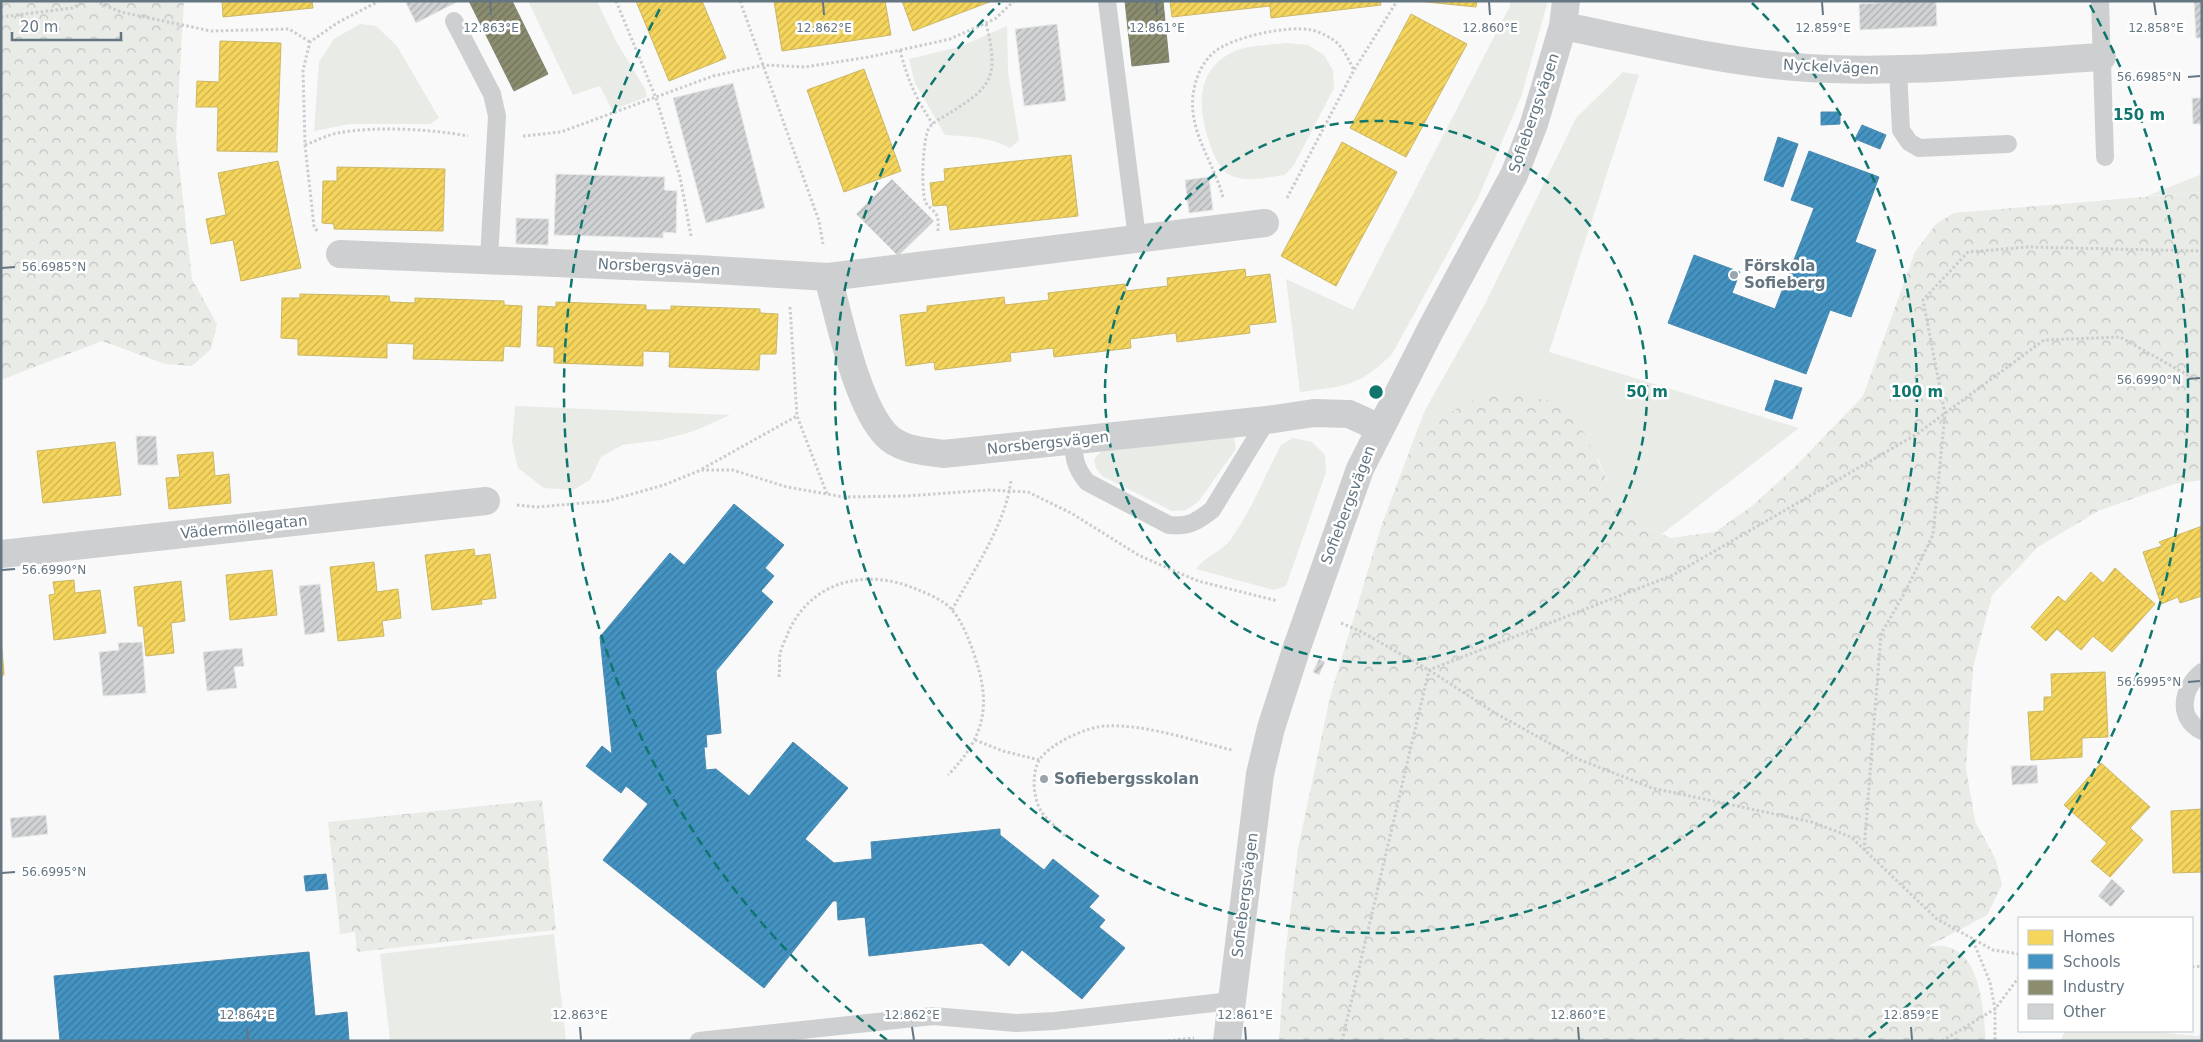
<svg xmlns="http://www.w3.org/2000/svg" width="2203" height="1042" font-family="'DejaVu Sans',sans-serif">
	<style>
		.grass { fill: #e8ebe6 }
		.forest { fill: url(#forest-crowns) }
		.homes { fill: url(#homes-hatch); stroke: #cab868 }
		.schools { fill: url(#schools-hatch); stroke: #4d8ab0 }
		.industry { fill: url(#industry-hatch); stroke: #808574 }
		.building { fill: url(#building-hatch); stroke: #e8e8e8 }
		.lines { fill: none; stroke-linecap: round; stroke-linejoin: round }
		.path { stroke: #cbcccd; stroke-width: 3; stroke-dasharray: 2.5 2.5; stroke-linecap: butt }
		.lane { stroke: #cecfd0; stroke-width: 18 }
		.street { stroke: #cecfd0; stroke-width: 28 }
		.ticks { fill: none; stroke: #657683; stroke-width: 2 }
		.ring { fill: none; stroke: #0f766e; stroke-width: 2.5; stroke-dasharray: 9 6 }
		.poi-dot { fill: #99a4ac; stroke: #fff; stroke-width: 2 }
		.labels { text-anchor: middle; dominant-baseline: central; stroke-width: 5; stroke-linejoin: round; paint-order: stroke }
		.street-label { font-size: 15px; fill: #657683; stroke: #fff }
		.poi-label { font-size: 15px; font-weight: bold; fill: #657683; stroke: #fff; text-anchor: start }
		.ticks-label { font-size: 12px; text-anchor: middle; fill: #657683; stroke: #fff; stroke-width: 5; stroke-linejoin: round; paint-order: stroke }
		.centre { fill: #0f766e; stroke: #fff; stroke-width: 2.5 }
		.ring-label { font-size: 15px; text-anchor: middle; font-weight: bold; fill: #0f766e; stroke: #fff; stroke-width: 5; stroke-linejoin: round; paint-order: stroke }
	</style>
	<defs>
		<pattern id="forest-crowns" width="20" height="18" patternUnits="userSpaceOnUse" patternTransform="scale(1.25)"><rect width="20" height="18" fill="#e8ebe6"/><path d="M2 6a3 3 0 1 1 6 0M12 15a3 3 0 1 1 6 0" fill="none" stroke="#c0c3c0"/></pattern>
		<pattern id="homes-hatch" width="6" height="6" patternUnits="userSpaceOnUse" patternTransform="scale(1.25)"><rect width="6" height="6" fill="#f6d55c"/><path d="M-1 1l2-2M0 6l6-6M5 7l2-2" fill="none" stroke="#cbb151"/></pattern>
		<pattern id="schools-hatch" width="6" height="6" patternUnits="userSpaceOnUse" patternTransform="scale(1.25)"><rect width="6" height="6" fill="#4393c3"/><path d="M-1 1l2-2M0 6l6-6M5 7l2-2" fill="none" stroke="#3a779c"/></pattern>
		<pattern id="industry-hatch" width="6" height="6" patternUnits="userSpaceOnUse" patternTransform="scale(1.25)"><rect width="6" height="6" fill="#8c8c6e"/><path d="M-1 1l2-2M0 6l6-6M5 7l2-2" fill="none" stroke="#70725c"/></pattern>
		<pattern id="building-hatch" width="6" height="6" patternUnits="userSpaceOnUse" patternTransform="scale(1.25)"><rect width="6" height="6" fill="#d0d2d3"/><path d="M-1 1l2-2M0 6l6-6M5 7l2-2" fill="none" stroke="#acafb1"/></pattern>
	</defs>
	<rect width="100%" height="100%" fill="#f9f9f9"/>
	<path class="grass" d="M528 1H597L616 41 645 89 647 97 612 110 600 86 573 95Z
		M1510 1H1548L1521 97 1478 198 1392 354C1359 387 1344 386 1300 392L1286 279 1353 310 1510 6Z
		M360 24 376 26 397 46 439 118 430 124H350L314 131 319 62 334 39Z
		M1007 26 1008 72 1019 140 1010 148C990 137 967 136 945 135L915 83 909 59 959 47Z
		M1286 43 1308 45 1324 55 1333 70 1334 88 1294 165 1285 175C1266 177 1245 184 1228 174 1218 168 1210 146 1207 135 1196 98 1200 64 1240 49 1254 45 1271 45 1286 43Z
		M1623 72 1639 75 1549 352 1799 428 1662 534 1640 525 1611 488 1598 459 1441 418 1408 455 1425 410 1484 306 1576 118Z
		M2202 174V192L2147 196Z
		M515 406 730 415 694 431 661 440 622 445 601 457 590 480 573 490 544 488 518 468 512 442Z
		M1225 435 1234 437 1236 449 1198 502 1186 510 1172 511 1102 476 1096 468 1094 459 1104 448Z
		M1293 438 1312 442 1325 455 1326 472 1286 586 1274 590 1196 569C1205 556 1222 552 1231 539 1251 511 1265 476 1281 445Z
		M554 934 566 1041H390L380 954Z
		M2065 1031H2149L2197 1036 2202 1034V1041H2060Z"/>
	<path class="forest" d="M1 1H184L176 137 192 279 217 324 211 349 192 366 165 364 102 341 1 380Z
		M2202 192V480L2174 484 2098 511 2038 547 1992 595 1973 668 1966 768 1975 821 1996 860 2002 885 1987 915 1929 946C1933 947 1939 945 1944 946 1982 953 1983 1011 1986 1041H1279L1285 956 1298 849 1330 697 1381 527 1408 455 1441 418 1470 401 1508 394 1547 400 1578 421 1611 488 1640 525 1671 538 1715 532 1752 506 1798 464 1863 396 1915 252 1936 224 1954 213Z
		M542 800 556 930 357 952 355 932 340 934 328 822Z"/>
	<path class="homes" d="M222 1H312L313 8 223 17Z
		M636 1H702L726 58 669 81Z
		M774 1H885L891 35 782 51Z
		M902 1H992L913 31Z
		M1170 1H1380L1381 5 1271 18 1270 6 1172 17Z
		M1417 1H1477L1476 7Z
		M1411 14 1467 44 1406 157 1350 128Z
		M220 41 281 43 277 152 217 151 218 107H196L197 81 219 82Z
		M864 69 901 171 844 192 807 90Z
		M1342 142 1397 172 1336 286 1281 256Z
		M1071 155 1078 216 950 230 947 205 933 206 930 183 945 181 944 169Z
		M278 161 301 268 241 281 233 240 211 244 206 219 226 215 218 173Z
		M337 167 445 169 443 231 334 229V224L322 223 323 181H337Z
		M1245 269 1246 277 1270 274 1276 322 1249 325 1250 333 1177 342 1176 333 1130 339 1131 348 1054 357 1053 348 1010 353 1011 361 935 370 934 362 906 366 900 315 927 312V306L1004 297 1005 305 1049 300 1048 293 1125 284 1126 291 1168 286 1167 278Z
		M300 294 389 296 390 302 415 303V298L504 301V305L522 306 520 347 504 346 503 361 413 359 414 344 387 343V358L298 355V339L281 338 282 298H300Z
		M556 302 646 305V310H671V306L760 309V313L778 314 776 354H760L759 370 669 367 670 352 643 351V366L554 363V347L537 346 538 306 556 307Z
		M115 442 121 495 43 503 37 451Z
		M213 452 215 476 229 474 231 503 169 509 166 478 180 477 177 455Z
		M2202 526V596L2180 603 2178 597 2161 604 2143 552 2162 546 2159 542Z
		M474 549 475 556 490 554 496 598 481 600 482 604 432 610 425 555Z
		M374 562 377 592 398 589 401 618 382 621 384 636 338 641 330 567Z
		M2115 568 2155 604 2112 652 2093 636 2081 650 2057 629 2046 641 2031 627 2058 596 2065 602 2091 572 2103 583Z
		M272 570 277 615 230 620 226 575Z
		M74 580 75 593 100 590 106 633 54 640 49 595 55 594 53 582Z
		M181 581 185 621 171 623 174 653 146 656 143 626H138L134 587Z
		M1 639 4 674 1 678Z
		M2105 672 2108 737 2082 738V757L2031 760 2028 712 2044 711V697H2052L2051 674Z
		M2101 763 2150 807 2130 828 2143 840 2110 877 2091 861 2107 843 2064 805Z
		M2202 809V872L2173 873 2171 811Z"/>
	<path class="schools" d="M1821 112H1840V124L1821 125Z
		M1862 125 1886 135 1880 149 1855 139Z
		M1778 137 1798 144 1783 187 1764 180Z
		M1809 151 1879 177 1855 242 1876 250 1851 317 1830 310 1806 374 1668 323 1694 255 1740 272 1732 293 1775 309 1814 208 1791 200Z
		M1775 380 1802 388 1792 419 1765 410Z
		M734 504 784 545 765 568 774 576 761 591 773 602 716 671 721 733 706 735 707 747H704L706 770 716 769 749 796 793 742 848 788 805 839 834 863 872 859 871 842 1000 829V835L1044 870 1053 859 1099 896 1089 907 1105 920 1099 927 1125 948 1082 999 1022 950 1009 966 982 943 869 956 865 917 838 920 837 901H833L764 988 603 860 648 804 626 786 621 793 586 766 602 746 612 754 600 637 670 553 684 565Z
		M326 874 328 889 306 891 304 876Z
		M309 952 315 1016 347 1012 349 1041H60L54 976Z"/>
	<path class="industry" d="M469 1H512L548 74 514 91Z
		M1125 1H1163L1169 62 1132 66Z"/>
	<path class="building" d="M405 1H456L457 2 416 23Z
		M1912 1H1936L1937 26 1860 30 1859 4Z
		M2194 1H2202V38H2196Z
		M1057 24 1066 101 1024 106 1015 29Z
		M733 83 765 208 706 223 673 98Z
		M2192 98H2202V124H2193Z
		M556 174 665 177 664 190 677 191 676 233 663 232V238L554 235Z
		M1209 177 1213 210 1189 213 1185 180Z
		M892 179 934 221 898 256 856 214Z
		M516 218 549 219 548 245 516 244Z
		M136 436H156L158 465H138Z
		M320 584 325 632 305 635 299 586Z
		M142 642 146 693 103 696 99 652 119 650 118 643Z
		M242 648 244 666 234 667 237 688 207 691 203 652Z
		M1319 659 1325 662 1319 675 1313 672Z
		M2037 765 2038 783 2012 785 2011 766Z
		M46 815 48 834 12 838 10 818Z
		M2112 879 2125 891 2111 907 2098 896Z"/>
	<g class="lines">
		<path class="path" d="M95 1 121 12 211 31 289 29 310 42
			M616 1 656 98 680 177 691 236
			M740 1 819 221 823 244
			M1 17 72 8 86 1
			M900 50C907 78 916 100 933 124
			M523 136 561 132 713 76 764 65 805 67 869 57 950 39 995 19 1014 1
			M305 145C316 141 327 135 338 133 375 126 431 129 468 136
			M1223 197C1213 160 1186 129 1194 89 1197 75 1203 62 1213 53 1231 37 1288 25 1311 30 1318 31 1327 36 1332 39 1343 46 1348 59 1354 70
			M1287 198 1354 70 1397 1
			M317 231 314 226 305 145 303 70 310 42 337 23 379 1
			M938 231C938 226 939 220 937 216 935 210 927 207 925 201 921 187 923 147 927 133 929 125 936 121 943 117 991 88 1000 80 986 23
			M790 307 797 416 827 494
			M702 469 797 416
			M517 505 537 507 607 501 664 485 701 470H733L787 487 844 497 907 496 988 490 1028 492 1071 513 1140 556 1198 581 1278 601
			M952 610C973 571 1006 524 1011 480
			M1341 623 1360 631 1429 670 1495 713 1578 759 1652 788 1812 822 1851 837 1937 919 1993 950 2019 954
			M779 677C780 669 779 661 780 654 781 647 786 639 788 633 811 580 867 568 916 589 928 594 944 600 952 610 962 621 969 640 974 654 992 705 985 737 948 775
			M975 740 1003 751 1039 760
			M1065 836C1057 828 1047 820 1041 811 1033 798 1031 772 1040 759 1051 743 1088 726 1107 726 1146 724 1194 741 1232 750
			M1864 850 1881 634 1904 594 1933 535 1945 414 1923 300 1968 252 2028 247 2202 251
			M1973 941 1990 982 1995 1009V1041
			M2192 967 2202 966
			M1168 1041 1194 1038
			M1342 1041 1429 670 1673 575 1917 434 2044 340 2120 337 2200 382
			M1942 1041 1995 1009 2019 977"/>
		<path class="lane" d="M1107 1 1137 238
			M2100 1 2105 157
			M454 21 492 94 497 116 489 259
			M1898 70 1901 130 1909 142 1919 148 2008 144
			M1073 440C1074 459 1075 467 1087 482L1169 525C1189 527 1196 522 1212 510L1267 420
			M2202 672C2182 688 2176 718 2202 731
			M699 1041 933 1016 1016 1023 1055 1021 1231 1001"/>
		<path class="street" d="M1563 26C1640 41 1717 61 1795 67 1897 75 2000 63 2102 57
			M340 254 698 269 828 277 1265 223
			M828 277C839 318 857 405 886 435 900 450 924 451 943 454L1267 420 1314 413 1349 414 1380 428
			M1 554 486 501
			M1227 1041 1260 774 1271 728 1297 647 1360 469 1431 329 1514 175 1534 124 1563 26 1566 1"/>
	</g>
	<path class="ticks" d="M490 2 491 15M823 2 824 15M1156 2 1157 15M1489 2 1490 15M1822 2 1823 15M2154 2 2156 15M2188 77 2200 76M2 268 15 267M2188 379 2200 378M2 570 15 569M2188 682 2200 681M2 873 15 872M247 1027 248 1040M580 1027 581 1040M912 1027 914 1040M1245 1027 1246 1040M1578 1027 1579 1040M1911 1027 1912 1040"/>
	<g class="ring">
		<circle cx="1376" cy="392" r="271"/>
		<path d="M1752 3A541 541 0 1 1 1000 3"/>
		<path d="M887 1040A812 812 0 0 1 662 5M2090 5A812 812 0 0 1 1865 1040"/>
	</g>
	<g class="poi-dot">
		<circle cx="1734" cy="275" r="5"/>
		<circle cx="1044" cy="779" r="5"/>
	</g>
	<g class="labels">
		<g class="street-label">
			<text transform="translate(1831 67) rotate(3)">Nyckelvägen</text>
			<text transform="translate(1534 113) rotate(-71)">Sofiebergsvägen</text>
			<text transform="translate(659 267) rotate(3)">Norsbergsvägen</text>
			<text transform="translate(1048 443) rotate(-6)">Norsbergsvägen</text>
			<text transform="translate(1348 505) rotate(-69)">Sofiebergsvägen</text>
			<text transform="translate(244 527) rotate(-6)">Vädermöllegatan</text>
			<text transform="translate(1245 895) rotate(-83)">Sofiebergsvägen</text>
		</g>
		<g class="poi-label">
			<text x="1744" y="266">Förskola<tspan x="1744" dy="17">Sofieberg</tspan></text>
			<text x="1054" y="779">Sofiebergsskolan</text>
		</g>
	</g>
	<g class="ticks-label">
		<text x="491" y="32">12.863°E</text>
		<text x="824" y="32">12.862°E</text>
		<text x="1157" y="32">12.861°E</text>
		<text x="1490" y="32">12.860°E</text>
		<text x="1823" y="32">12.859°E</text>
		<text x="2156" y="32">12.858°E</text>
		<text x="2149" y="81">56.6985°N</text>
		<text x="54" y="271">56.6985°N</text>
		<text x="2149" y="384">56.6990°N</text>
		<text x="54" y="574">56.6990°N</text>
		<text x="2149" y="686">56.6995°N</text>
		<text x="54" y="876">56.6995°N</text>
		<text x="247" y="1019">12.864°E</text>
		<text x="580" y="1019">12.863°E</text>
		<text x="912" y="1019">12.862°E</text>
		<text x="1245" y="1019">12.861°E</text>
		<text x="1578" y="1019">12.860°E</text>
		<text x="1911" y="1019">12.859°E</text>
	</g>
	<circle cx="1376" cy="392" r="8" class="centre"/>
	<g class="ring-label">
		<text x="2139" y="120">150 m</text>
		<text x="1647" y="397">50 m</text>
		<text x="1917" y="397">100 m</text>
	</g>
	<rect width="2203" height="1042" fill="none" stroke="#657683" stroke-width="5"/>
	<rect x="2018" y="917" width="175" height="115" fill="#ffffff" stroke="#c1c8cd"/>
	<rect x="2028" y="930" width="25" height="15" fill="#f6d55c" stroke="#c1c8cd"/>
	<text x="2063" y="942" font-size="15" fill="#657683">Homes</text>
	<rect x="2028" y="954" width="25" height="15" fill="#4393c3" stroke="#c1c8cd"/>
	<text x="2063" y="967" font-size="15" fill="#657683">Schools</text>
	<rect x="2028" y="980" width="25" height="15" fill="#8c8c6e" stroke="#c1c8cd"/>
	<text x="2063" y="992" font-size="15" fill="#657683">Industry</text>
	<rect x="2028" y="1004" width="25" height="15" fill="#d0d2d3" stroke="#c1c8cd"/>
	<text x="2063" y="1017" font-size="15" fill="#657683">Other</text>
	<path d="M12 32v8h109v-8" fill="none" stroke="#657683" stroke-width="2.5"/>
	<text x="20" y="32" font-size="15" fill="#657683" stroke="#ffffff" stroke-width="4" paint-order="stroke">20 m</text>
</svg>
